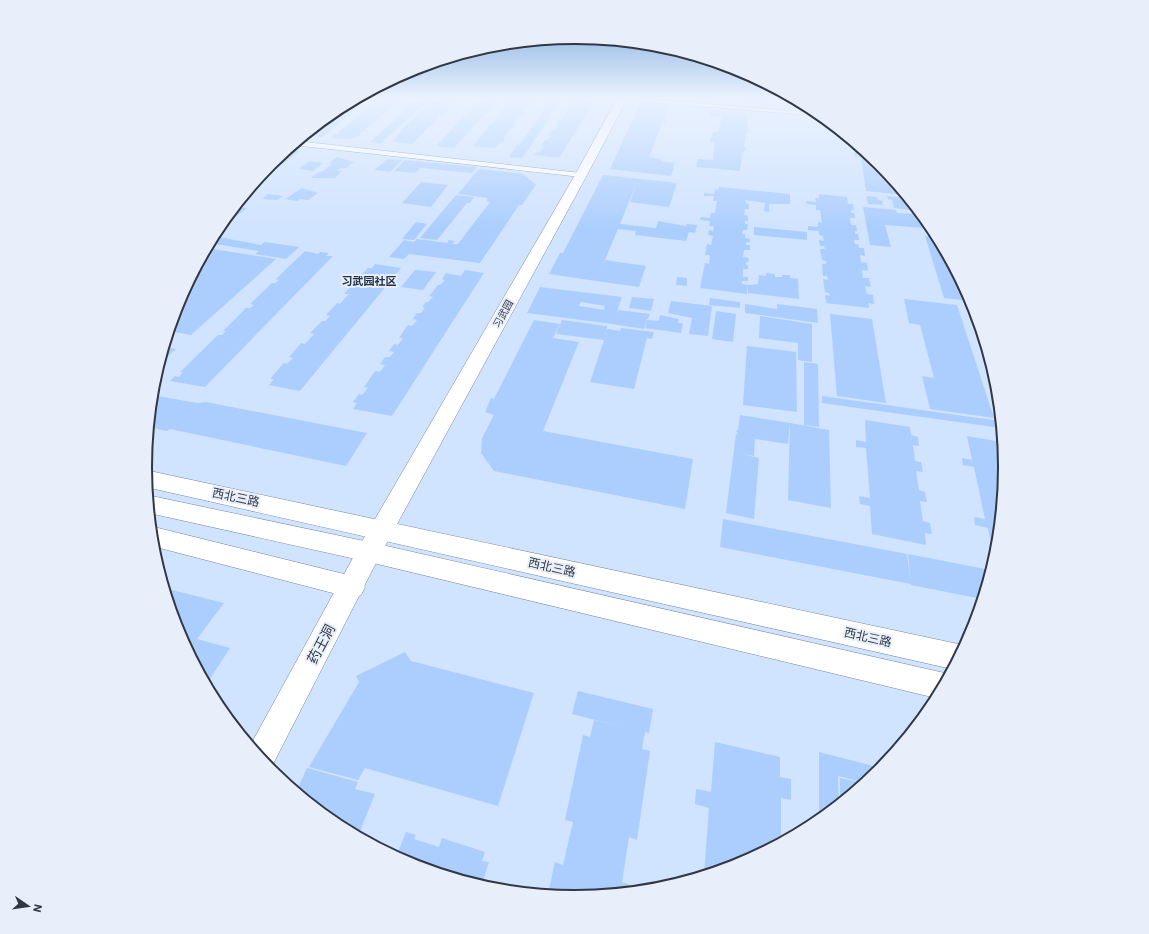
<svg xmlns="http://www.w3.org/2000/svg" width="1149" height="934" font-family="'IBM Plex Sans','Noto Sans SC',sans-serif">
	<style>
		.building { fill: #accefe; fill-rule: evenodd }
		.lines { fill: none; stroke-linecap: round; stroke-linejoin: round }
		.service-casing { stroke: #7687a0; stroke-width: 1 }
		.minor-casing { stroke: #7687a0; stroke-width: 1 }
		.tertiary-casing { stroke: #7687a0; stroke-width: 1 }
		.secondary-casing { stroke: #7687a0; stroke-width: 1 }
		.service { fill: #fff; fill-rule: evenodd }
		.minor { fill: #fff; fill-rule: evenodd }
		.tertiary { fill: #fff; fill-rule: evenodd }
		.secondary { fill: #fff; fill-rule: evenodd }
		.labels { text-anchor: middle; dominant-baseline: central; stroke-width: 4; stroke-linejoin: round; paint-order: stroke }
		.far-street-label { font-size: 10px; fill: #313843; stroke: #e8effa }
		.far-neighbourhood-label { font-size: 11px; font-weight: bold; fill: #223146; stroke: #e8effa }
		.street-label { font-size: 12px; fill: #313843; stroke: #e8effa }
		.near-street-label { font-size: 14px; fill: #313843; stroke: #e8effa }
		.rim { fill: none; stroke: #313843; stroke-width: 2 }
	</style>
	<rect width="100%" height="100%" fill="#d0e3ff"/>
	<path class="building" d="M359 97H372L322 137 304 135 336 109Z
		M379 97H402L401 98 404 99 393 105H396L393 108 390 107 388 109 390 110 379 116 382 117 364 129H367L359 134H361L358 137H355L352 139 330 138 334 134H337L340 132H338L352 122 365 110 372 106H370Z
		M420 97H432L381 143 370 142Z
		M440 97H460L457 102 451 105 444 114 440 116 412 144 390 141 395 139 398 134 403 131H400L418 114 435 99Z
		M483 97H500L454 148 436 146Z
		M513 97H534L532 100H535L533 103 531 102 523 111 526 112 524 115 521 114 513 124 516 125 513 128H511L503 138H505L503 142H500L495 148 473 146Z
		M553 97H563L530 147 522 158 509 157 517 145H520Z
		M574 97 595 98 590 102H594L559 158 534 155 537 152 539 153 544 146H541L545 140 547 141 551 136H548L552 130H555L558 125 556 124 559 119H562L563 117H560L562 115H565L568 110H566L574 101H572Z
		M690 97H711L710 100Z
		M743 97H767V99L765 98 767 100V103L764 102V105L744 103 745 101 742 100Z
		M641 102 669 105 663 120 666 121 665 123H662L649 157 662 159 661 161 675 163 671 176 610 169Z
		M711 110 749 113 747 129H749L748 133H746L744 147H746L745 151H743L740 171 696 167 698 159 713 160 715 142H710L713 132H718L722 117 709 116Z
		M859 147 879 163 905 195 866 191 861 158 855 157 854 149 859 150Z
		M286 150 300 151 249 190 271 163Z
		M337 157 354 162 346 168H341L337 170 342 171 335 178H311L319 172 323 171 332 164 329 163Z
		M387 159 402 160 390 172 374 170Z
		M405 160 477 167 472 173 420 168 415 173 394 171Z
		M309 161 323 163 313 171 299 169Z
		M479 169 523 174 536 185 522 205H519L480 263 409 254 404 259 389 257 404 240 414 242 417 239 447 243 449 240 455 241 452 244H458L490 202 486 201 488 198 458 194Z
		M603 175 677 183 669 207 630 202 637 182 620 224 656 228 658 221 686 226 687 224 697 225 695 233 689 232 686 241 635 235 636 231 618 229 596 281 549 274 560 253H563Z
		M421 182 448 185 431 207 402 203Z
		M719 187 790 194V204H769V212L764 211 765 203 745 200 746 203 749 204V209H745L744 215 748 216V221H745V224H748L747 230H743L742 234H745V238L750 239V242H746V245H750V250H744L743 257 749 258 748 262H746V265H748V269H743V277H748V281H742V284L748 285 747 294 700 288 705 263 709 264 710 255H705L707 244 711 245 713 236 708 235 709 230 713 231 714 226H709L710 221 700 220 701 217 710 218 711 213H715L717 201H713L714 196H704V193L714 194 715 189 718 190Z
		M302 188 318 193 308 200 300 199 297 201 285 199Z
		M268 194 283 196 277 200 262 199Z
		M819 194 847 197 848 204H853L854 210H851V213H854L855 218H850L851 225H856L857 231H855V234H858L859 240H854L855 244H858L859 248H864L865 256 860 255 861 262 867 263 868 271 862 270 863 278H869L871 287 865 286 867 294 873 295 874 304 868 303 869 308 826 303 825 295 830 296 829 293 825 292 823 279 828 280 827 276H823L822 264H826V261L822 260 820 249H825L824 246H820L819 240 824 241 823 236 819 235V231L808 230V226L818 227V222L822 223 820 210H816V205L807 204 806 201 816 202 815 198H819Z
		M456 195 474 197 470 203H467L437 240 420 238Z
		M866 196 877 197 878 200 882 201 883 205 868 204Z
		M887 196 907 198 918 211 894 208 892 200 888 199Z
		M235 207 247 208 214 233 217 228Z
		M863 207 896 210 897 213 918 214 919 216H922L934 231H926L925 228 885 225 891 247 870 245Z
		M416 222 427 224 414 240 402 239Z
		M754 227 807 232V240L754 235Z
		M213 236 261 245 265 242 299 247 286 259 255 254 259 251 209 243Z
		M925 236 937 237 971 301 944 298Z
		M206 248 276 259 191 335 169 331 177 302Z
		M305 251 318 254 320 252 329 253 326 256H333L205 387 170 381 175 376 179 377 183 372H180L218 335H222L226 331H223L246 308H250L254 305 250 304 272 283H275L279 280 276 279Z
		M605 260 646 266 639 287 596 281Z
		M375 264 401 268 300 391 269 385 274 379H270L284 363 287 364 293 358 289 357 301 343 305 344 314 334 310 333 322 321H325L330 316 326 315 337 303 340 304 349 294H344L354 283H358L362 278H359L368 268H372Z
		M415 270 436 272 423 290 401 287Z
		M465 270 484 273 392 416 353 409 357 403 353 402 359 394 362 395 368 388 364 387 375 371 380 372 385 365 380 364 385 357H390L394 352 389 351 394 344 398 345 403 338H399L408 325 412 326 417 320 413 319 417 313H421L425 308 422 307 426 302H428L433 297 429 296 438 285H440L445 280 442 279 446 273 461 276Z
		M766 273 775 274V277H782V275H790V278L798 279 799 299 748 293V285L758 284 759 275 766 276Z
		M677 277 687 278V286L676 285Z
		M540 287 622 297 616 314 618 310 650 314 648 319H647L644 329 605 323 609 313 605 323 527 313ZM581 302 605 306 604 310 579 306Z
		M632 297 654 299 651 311 629 308Z
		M710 298 740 302V308L709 305Z
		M904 299 957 305 994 418 930 409 922 376 934 378 920 325 909 323Z
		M671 301 712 306 708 336 689 334 692 318 668 313Z
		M745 304 777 309V304L817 309 818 323 745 313Z
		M716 311 736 314 733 342 712 339Z
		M830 314 872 319 886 403 837 396Z
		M660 315 679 319 678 323H683L681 333 645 328 647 320 659 321Z
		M760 316 812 324V362L798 360V343L759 338Z
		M534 320 560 324 553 338 579 342 543 431 693 459 685 509 494 471 481 453 482 438 494 415 485 412 491 398 494 399Z
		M562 320 607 326 605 335 607 329 620 331 621 328 654 332 652 339 647 338 634 389 590 382 604 340 556 334Z
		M747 346 796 352 797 412 743 405Z
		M164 347 176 349 158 365Z
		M804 362 818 364 819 427 804 425Z
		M152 395 197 403 206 402 367 433 346 466 170 429 167 431 148 427Z
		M822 396 1000 421 1001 428 822 403Z
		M740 415 790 423 788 444 755 439 754 456 741 454 759 458 754 519 726 513 736 434 738 435 736 430H738Z
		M865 420 910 427 911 435 918 437 919 446 913 445 915 461 921 462 923 472 916 471 919 490 925 492 927 502 920 501 923 521 930 523 932 534 925 533 926 545 872 534 870 506 860 504 859 496 870 498 866 448 856 447V440L866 442Z
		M790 423 829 430 831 508 788 500Z
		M967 436 1002 442 1004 467 996 551 994 558 988 528 975 525 974 517 985 519 974 467 963 465 962 458 972 460Z
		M723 519 907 554 911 584 720 547Z
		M908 554 990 570 982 599 911 585Z
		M164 588 224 603 197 639 230 648 206 685 182 641 186 636 178 634 177 631Z
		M405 652 411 661 534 693 498 806 365 768 358 780 309 767 359 682 356 676Z
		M578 691 653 709 649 733 645 732 642 749 650 751 637 840 629 837 622 882 630 885 629 892 574 897 548 894 555 862 563 865 573 822 565 820 583 735 590 737 594 720 623 727 572 714Z
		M715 742 780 757V777L791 779V800L781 798V838L787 839 739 864 704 875 709 808 695 804 696 789 711 792Z
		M819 752 881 768 870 778 861 776V782L838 776 839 804 819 820Z
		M307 768 358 782 355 789 375 794 358 836 335 824 296 792Z
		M862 777 869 779 840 803V778L863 783Z
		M406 832 416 835 414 839 439 847 442 838 485 852 482 861 489 862 482 884 475 882 474 884 410 864 396 857Z"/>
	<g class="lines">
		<defs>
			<path id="service" d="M619 97 818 113 822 116 622 100 620 99Z
				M297 141 581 173 585 175 581 177 293 145Z"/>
			<path id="minor" d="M150 526 352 576 361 579 365 587 361 595 352 598 152 546Z"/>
			<path id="tertiary" d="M618 97H628L587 175 378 559 270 770 250 746 360 545 575 175Z"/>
			<path id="secondary" d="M145 470 958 644 964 646 952 669 146 487Z
				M147 495 369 542 949 674 936 698 369 562 149 513Z"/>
		</defs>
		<use href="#service" class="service-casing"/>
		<use href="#minor" class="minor-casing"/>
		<use href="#tertiary" class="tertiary-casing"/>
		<use href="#secondary" class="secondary-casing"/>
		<use href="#service" class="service"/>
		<use href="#minor" class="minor"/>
		<use href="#tertiary" class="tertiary"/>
		<use href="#secondary" class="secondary"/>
	</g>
	<linearGradient id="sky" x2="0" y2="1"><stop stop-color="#73a3d9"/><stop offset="0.43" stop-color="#eaf2ff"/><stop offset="1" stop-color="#eaf2ff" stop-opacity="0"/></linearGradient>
	<rect width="1149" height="228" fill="url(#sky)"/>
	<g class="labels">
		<g class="far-street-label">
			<text transform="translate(503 314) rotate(-61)">习武园</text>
		</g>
		<g class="far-neighbourhood-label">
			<text x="369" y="281">习武园社区</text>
		</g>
		<g class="street-label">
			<text transform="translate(236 497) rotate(12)">西北三路</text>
			<text transform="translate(552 567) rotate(13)">西北三路</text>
			<text transform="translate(868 637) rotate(13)">西北三路</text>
		</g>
		<g class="near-street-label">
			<text transform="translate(321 644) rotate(-62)">药王洞</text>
		</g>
	</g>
	<path d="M0 0H1149V934H0ZM152 467a423 423 0 1 1 846 0a423 423 0 1 1-846 0Z" fill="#e8effa" fill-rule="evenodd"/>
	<path class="rim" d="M152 467a423 423 0 1 1 846 0a423 423 0 1 1-846 0Z"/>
	<g transform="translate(28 906) rotate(103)" stroke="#e8effa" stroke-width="3" paint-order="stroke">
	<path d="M0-3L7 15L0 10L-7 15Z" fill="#313843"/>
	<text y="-6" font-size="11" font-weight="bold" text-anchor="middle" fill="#313843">N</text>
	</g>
</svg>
